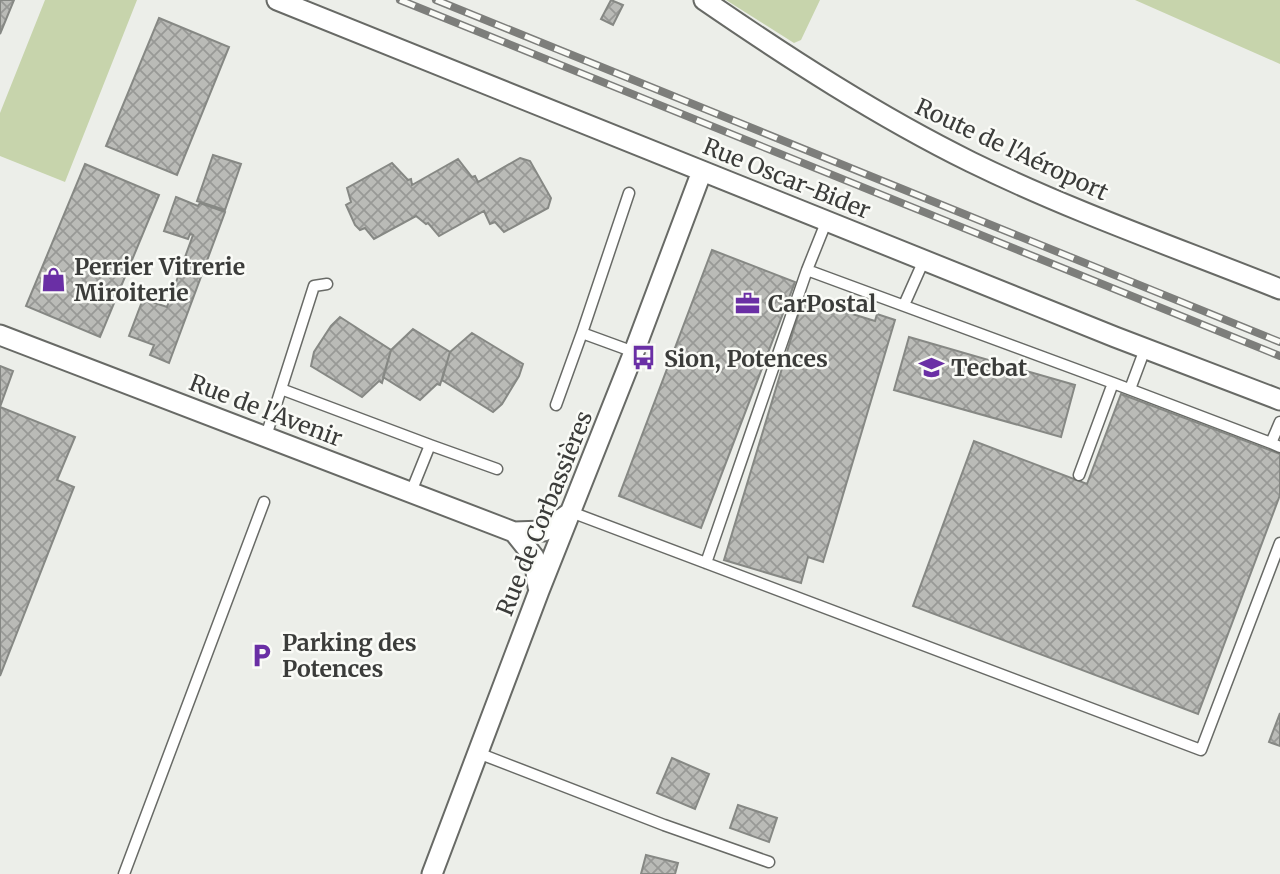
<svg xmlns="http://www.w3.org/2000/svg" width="1280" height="874" font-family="Merriweather,serif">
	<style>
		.grass { fill: #c7d4ac }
		.building { fill: url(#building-cross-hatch); stroke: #868884; stroke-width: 2 }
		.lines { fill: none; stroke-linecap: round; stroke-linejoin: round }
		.lane-casing { stroke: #686a66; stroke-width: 13 }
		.street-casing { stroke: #686a66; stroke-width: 23 }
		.lane { stroke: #fff; stroke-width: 10 }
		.street { stroke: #fff; stroke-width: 19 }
		.rail-casing { stroke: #7d7e7b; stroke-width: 8 }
		.rail { stroke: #fafbf7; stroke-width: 5; stroke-dasharray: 16; stroke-linecap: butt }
		.labels { text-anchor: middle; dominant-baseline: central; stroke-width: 5; stroke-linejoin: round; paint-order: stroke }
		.street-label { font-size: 23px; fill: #3b3c3a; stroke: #fafbf7 }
		.poi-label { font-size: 23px; font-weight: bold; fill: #3b3c3a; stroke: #fafbf7; text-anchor: start }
	</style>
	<defs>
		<pattern id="building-cross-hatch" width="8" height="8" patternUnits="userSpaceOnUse" patternTransform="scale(1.75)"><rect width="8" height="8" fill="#babbb7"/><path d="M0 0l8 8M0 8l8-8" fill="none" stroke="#989996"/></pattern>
	</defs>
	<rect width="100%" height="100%" fill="#eceee9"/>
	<path class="grass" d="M45 0H137L65 182 0 156V113Z
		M726 0H820L801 40 794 43Z
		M1135 0H1280V64Z"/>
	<path class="building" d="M0 0H14L0 34Z
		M611 0 623 5 613 25 601 19Z
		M159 18 229 47 177 175 106 146Z
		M213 155 241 164 225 210 197 201Z
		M520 158 530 161 551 198 548 208 504 232 495 222 490 224 484 211 439 236 428 223 426 224 416 216 374 239 365 228 360 230 355 225 346 205 351 202 347 188 392 163 408 180 411 179 412 185 458 159 472 177 475 176 478 182Z
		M85 164 159 195 100 337 26 306Z
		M176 197 198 206 200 203 225 212 169 363 150 355 154 345 129 336 143 299 167 307 193 235 190 234 188 239 164 231Z
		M712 250 795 282 701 528 619 496Z
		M803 299 875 321 877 314 895 320 823 562 808 557 801 583 724 560Z
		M340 317 391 350 382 383 379 381 362 397 311 366 314 352 331 326Z
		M413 329 450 352 440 385 437 384 420 400 383 377 391 350Z
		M472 333 523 364 519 376 502 404 493 412 442 380 450 352Z
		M909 337 1075 385 1061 437 894 390Z
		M0 366 13 371 0 407Z
		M1121 394 1280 454V495L1198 714 913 606 974 441 1087 484Z
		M0 407 75 437 57 480 74 487 0 676Z
		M1280 713V746L1269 742Z
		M672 758 709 774 695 809 657 793Z
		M738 805 777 818 769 842 730 828Z
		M646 855 678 863 675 874H641Z"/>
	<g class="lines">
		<defs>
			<path id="lane" d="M807 270 1113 383
				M904 305 924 260
				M582 333 629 193
				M281 389 430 445
				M1130 389 1145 349
				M556 405 582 333 634 352
				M1280 422 1271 443 1280 447
				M266 436 314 286 327 284
				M1079 475 1113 383 1271 443
				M411 492 430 445 497 469
				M571 512 1201 750 1280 543
				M706 563 807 270 827 220
				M478 753 664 825 769 862
				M124 874 264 502"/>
			<path id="street" d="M277 0 1115 337 1280 400
				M704 0C790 59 878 116 971 162 1071 211 1177 248 1280 289
				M0 335 514 532 544 531 571 512
				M514 532 534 557 538 587
				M432 874 539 591 634 352 702 171"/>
		</defs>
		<use href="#lane" class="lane-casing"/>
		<use href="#street" class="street-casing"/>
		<use href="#lane" class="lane"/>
		<use href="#street" class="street"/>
		<defs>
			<path id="rail" d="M400 0 1280 356
				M436 0 1280 342"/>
		</defs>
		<use href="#rail" class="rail-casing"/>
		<use href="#rail" class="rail"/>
	</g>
	<defs>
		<symbol id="shop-bare" viewBox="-9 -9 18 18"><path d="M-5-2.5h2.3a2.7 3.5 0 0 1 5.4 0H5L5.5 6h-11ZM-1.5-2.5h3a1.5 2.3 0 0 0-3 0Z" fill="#6a2fa5" stroke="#fafbf7" stroke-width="2.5" paint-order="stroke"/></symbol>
		<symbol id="office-bare" viewBox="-9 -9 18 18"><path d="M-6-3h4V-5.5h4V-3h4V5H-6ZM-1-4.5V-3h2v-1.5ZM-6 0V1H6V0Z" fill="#6a2fa5" stroke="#fafbf7" stroke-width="2.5" paint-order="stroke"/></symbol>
		<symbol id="bus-bare" viewBox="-9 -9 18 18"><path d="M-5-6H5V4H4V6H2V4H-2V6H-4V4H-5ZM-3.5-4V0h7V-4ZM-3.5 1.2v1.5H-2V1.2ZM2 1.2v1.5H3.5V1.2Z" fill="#6a2fa5" stroke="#fafbf7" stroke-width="2.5" paint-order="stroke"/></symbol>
		<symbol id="school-bare" viewBox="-9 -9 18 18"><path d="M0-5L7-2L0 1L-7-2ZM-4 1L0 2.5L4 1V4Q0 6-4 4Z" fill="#6a2fa5" stroke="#fafbf7" stroke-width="2.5" paint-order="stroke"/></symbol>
		<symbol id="parking-bare" viewBox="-9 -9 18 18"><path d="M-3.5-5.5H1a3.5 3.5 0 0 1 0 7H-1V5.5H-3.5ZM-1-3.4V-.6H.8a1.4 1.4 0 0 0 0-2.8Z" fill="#6a2fa5" stroke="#fafbf7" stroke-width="2.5" paint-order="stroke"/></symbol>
	</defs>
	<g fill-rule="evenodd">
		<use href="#shop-bare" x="36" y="262" width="35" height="35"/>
		<use href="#office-bare" x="730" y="286" width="35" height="35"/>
		<use href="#bus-bare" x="626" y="340" width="35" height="35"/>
		<use href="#school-bare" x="914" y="350" width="35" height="35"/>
		<use href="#parking-bare" x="244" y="638" width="35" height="35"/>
	</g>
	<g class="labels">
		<g class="street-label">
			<text transform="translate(1012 149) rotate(25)">Route de l'Aéroport</text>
			<text transform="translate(787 178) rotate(22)">Rue Oscar-Bider</text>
			<text transform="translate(266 410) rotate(21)">Rue de l'Avenir</text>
			<text transform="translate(544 513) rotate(-68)">Rue de Corbassières</text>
		</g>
		<g class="poi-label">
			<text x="74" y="266">Perrier Vitrerie<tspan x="74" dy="26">Miroiterie</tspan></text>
			<text x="768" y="303">CarPostal</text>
			<text x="664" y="358">Sion, Potences</text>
			<text x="951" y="367">Tecbat</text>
			<text x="282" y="642">Parking des<tspan x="282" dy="26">Potences</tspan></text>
		</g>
	</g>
</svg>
